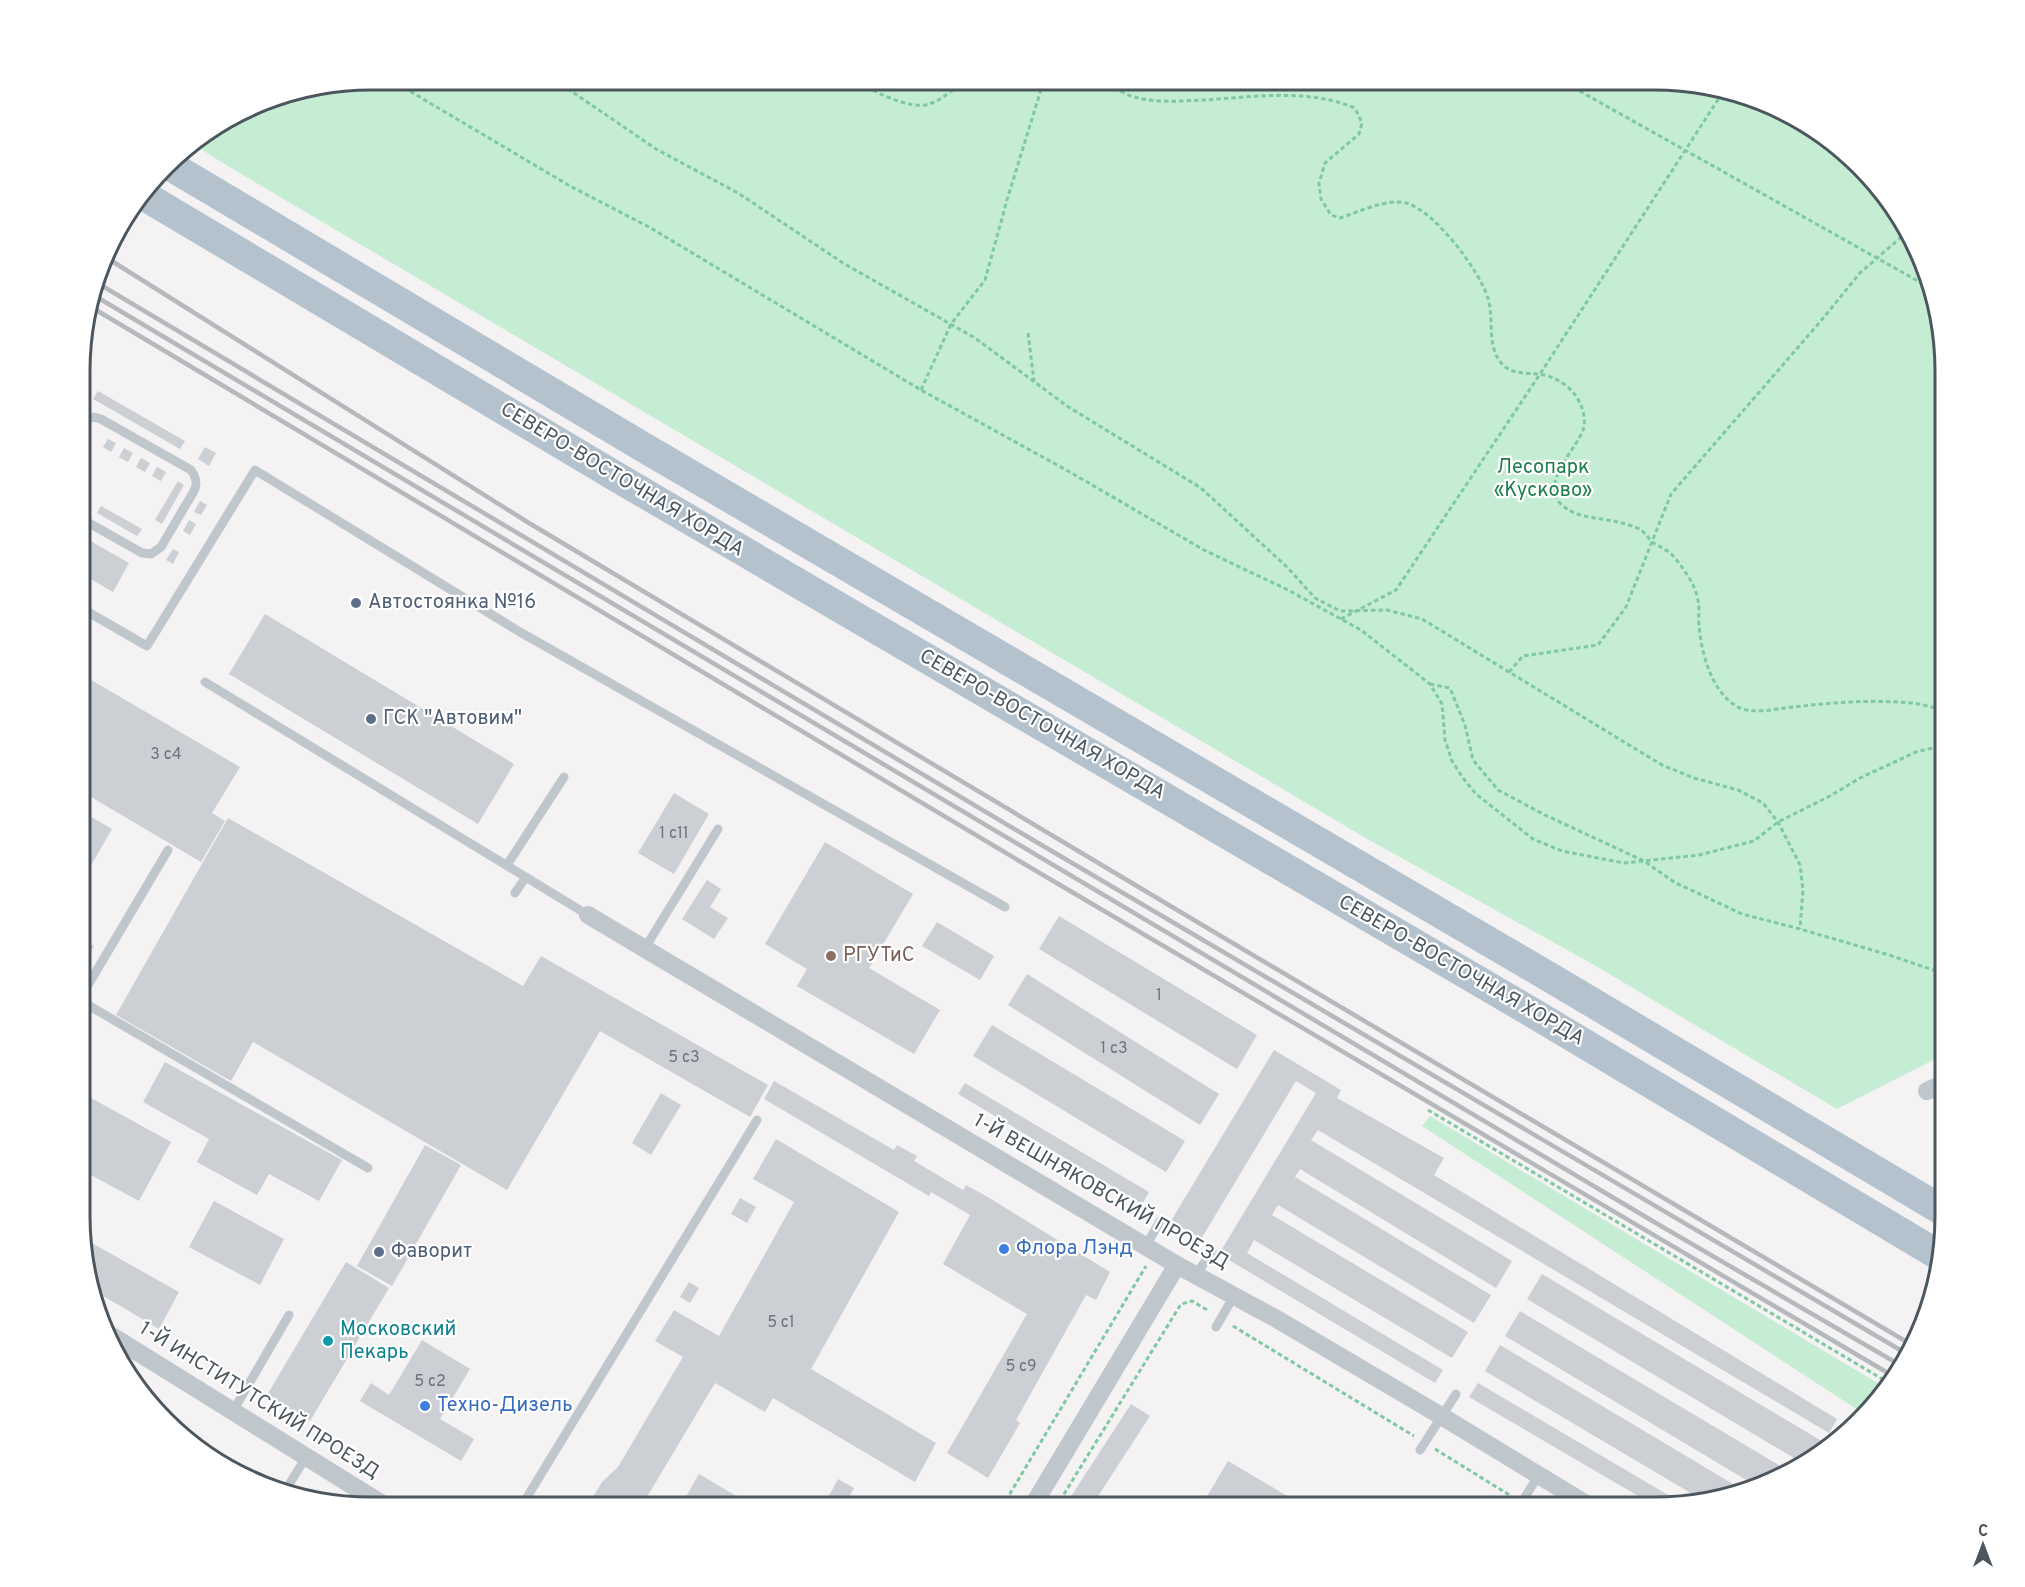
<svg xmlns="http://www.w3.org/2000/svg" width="2025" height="1587" font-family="Overpass,sans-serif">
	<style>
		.green { fill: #c5edd3 }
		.building { fill: #cccfd4 }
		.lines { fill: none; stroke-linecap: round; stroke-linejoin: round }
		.path { stroke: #7fc9a2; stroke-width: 3; stroke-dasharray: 4.5 3; stroke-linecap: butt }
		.lane { stroke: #bfc7cd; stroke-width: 9 }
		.street { stroke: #bfc7cd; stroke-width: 18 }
		.primary { stroke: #b4c2ce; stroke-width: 30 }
		.rail { stroke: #b5b8bc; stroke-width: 4.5 }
		.service-dot { fill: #5c6f8a; stroke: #fff; stroke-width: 2 }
		.education-dot { fill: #8d6e63; stroke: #fff; stroke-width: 2 }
		.shop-dot { fill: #3f7fe0; stroke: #fff; stroke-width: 2 }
		.culture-dot { fill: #0f9aa8; stroke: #fff; stroke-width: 2 }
		.labels { text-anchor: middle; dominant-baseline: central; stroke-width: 4.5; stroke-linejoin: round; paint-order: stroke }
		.number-label { font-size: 16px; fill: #6b747c }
		.park-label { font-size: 20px; fill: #1e7d4b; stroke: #fff }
		.street-label { font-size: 20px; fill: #4b565e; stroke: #fff }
		.service-label { font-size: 20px; fill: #4e5e75; stroke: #fff; text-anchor: start }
		.education-label { font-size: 20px; fill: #785e54; stroke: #fff; text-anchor: start }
		.shop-label { font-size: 20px; fill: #366cbe; stroke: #fff; text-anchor: start }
		.culture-label { font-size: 20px; fill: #0d838f; stroke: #fff; text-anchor: start }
		.rim { fill: none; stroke: #4b565e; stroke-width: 3 }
	</style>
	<rect width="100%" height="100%" fill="#f4f2f2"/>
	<path class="green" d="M371 80H1672L1766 102 1846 152 1916 243 1945 371V1054L1837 1109 1594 965 1369 840 226 165 193 144 277 95Z
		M1430 1116 1886 1388 1873 1408 1864 1414 1422 1126Z"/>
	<path class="building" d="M98 391 185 441 180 449 93 399Z
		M108 439 116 443 111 452 103 447Z
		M205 447 216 453 209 466 198 459Z
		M124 448 133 453 128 462 119 457Z
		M141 458 150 463 145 472 136 467Z
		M157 467 166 472 161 481 152 476Z
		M178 481 184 485 162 524 155 520Z
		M200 501 207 505 201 515 194 512Z
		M101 506 142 529 137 536 97 513Z
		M189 520 196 524 190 535 183 531Z
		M87 539 129 563 113 592 82 574V548Z
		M173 549 179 552 173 564 166 560Z
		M265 614 514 764 478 824 229 674Z
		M81 674 240 767 212 813 225 821 201 862 81 791V760L92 742 81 736Z
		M674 793 709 814 674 874 638 853Z
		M81 811 112 829 90 867 81 861Z
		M228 818 523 986 541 956 768 1085 750 1117 600 1031 507 1190 253 1042 231 1081 116 1015Z
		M825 842 913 894 869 968 940 1010 914 1054 797 986 807 969 765 944Z
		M707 880 721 889 710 907 728 918 714 939 682 919Z
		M1059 916 1257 1035 1237 1069 1039 949Z
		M937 922 994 956 980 980 922 946Z
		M81 938 94 946 81 969Z
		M1027 974 1219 1094 1200 1125 1008 1005Z
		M992 1025 1185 1141 1166 1172 973 1056Z
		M1274 1050 1341 1090 1337 1098 1444 1158 1434 1175 1837 1419 1829 1433 1318 1130 1311 1140 1512 1261 1496 1288 1300 1169 1295 1177 1491 1295 1474 1323 1278 1205 1272 1215 1468 1332 1452 1358 1254 1240 1247 1253 1443 1370 1435 1383 1219 1254 1316 1093 1296 1081 1201 1239 1171 1221Z
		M165 1062 342 1160 319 1201 269 1174 257 1195 197 1162 209 1139 143 1102Z
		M774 1081 894 1150 897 1145 917 1156 914 1161 963 1190 966 1185 986 1196 1110 1272 1096 1300 1086 1295 1016 1420 1020 1423 988 1478 947 1453 1027 1314 943 1264 970 1215 931 1192 929 1196 764 1099Z
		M965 1083 1149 1192 1142 1204 958 1094Z
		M82 1093 171 1142 139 1201 80 1169Z
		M661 1093 681 1105 651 1155 632 1143Z
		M776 1139 899 1212 811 1369 936 1443 915 1482 773 1398 765 1412 715 1383 641 1507H587L602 1482 618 1467 683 1357 655 1341 674 1310 719 1336 794 1202 753 1179Z
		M425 1145 461 1165 392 1286 357 1266Z
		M740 1198 756 1207 747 1223 731 1214Z
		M214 1201 284 1239 260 1285 189 1247Z
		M81 1237 179 1292 159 1329 95 1291Z
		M346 1262 389 1288 310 1421 267 1395Z
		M1542 1274 1825 1443 1799 1461 1527 1299Z
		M689 1282 699 1288 690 1303 680 1297Z
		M1520 1311 1787 1470 1766 1485 1758 1487 1505 1336Z
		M422 1340 470 1369 440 1419 474 1439 461 1461 360 1401 371 1383 389 1395Z
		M1500 1345 1743 1490 1699 1498 1485 1371Z
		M1478 1383 1680 1502 1657 1507 1469 1397Z
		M1131 1404 1150 1416 1091 1507H1064Z
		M1228 1461 1306 1507H1210L1203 1503Z
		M699 1474 755 1507H680Z
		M838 1479 854 1488 843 1507H823Z"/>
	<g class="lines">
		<path class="path" d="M391 80 570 186 649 227 921 390 1068 471 1204 550 1288 590 1361 630 1430 684 1442 704 1445 740 1452 761 1463 778 1476 794 1533 839 1562 851 1624 863 1699 855 1754 841 1778 822 1830 796 1860 778 1916 752 1945 745
			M555 80 656 149 738 193 843 263 975 338 1067 406 1201 488 1287 567 1315 598 1340 611 1387 610 1422 619 1662 765 1694 778 1738 790 1763 803 1778 822 1800 865 1803 890 1800 929
			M853 80C870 89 910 111 929 104 942 100 954 89 964 80
			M1101 80C1109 84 1117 90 1126 94 1149 104 1179 101 1204 100 1254 97 1307 88 1355 108L1362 123 1359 134 1325 163 1319 183 1321 199 1331 215 1340 218C1358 212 1388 198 1406 203 1435 211 1479 270 1488 298 1494 318 1487 342 1499 360 1508 374 1523 373 1538 374 1558 376 1576 390 1582 408 1584 414 1585 421 1584 427 1579 447 1541 480 1559 502 1574 519 1598 517 1618 522 1625 524 1635 526 1641 530 1645 533 1648 537 1651 541 1659 547 1669 550 1675 558 1685 571 1695 584 1698 600 1700 608 1698 617 1699 625 1701 651 1710 687 1733 704 1747 715 1769 710 1785 708 1827 703 1869 699 1912 703 1923 704 1934 709 1945 709
			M1560 80 1925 285
			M1028 333 1034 381
			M921 390 951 324 985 280 1007 200 1044 80
			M1341 619 1396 590 1540 374 1723 92
			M1509 672 1523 656 1598 645 1626 607 1671 494 1820 322 1860 273 1907 232
			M1430 684 1450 688 1465 725 1473 760 1498 790 1545 815 1644 861 1674 882 1742 914 1800 929 1889 955 1945 974
			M1428 1110 1889 1383
			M1233 1326 1414 1436
			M1435 1449 1511 1496
			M1002 1507 1146 1266
			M1056 1507 1181 1304 1192 1301 1209 1311"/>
		<path class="lane" d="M82 519 142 553 151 554 161 547 194 491C198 483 196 477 191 470L101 419 94 417 82 420
			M81 608 147 646 255 470 520 632 1005 907
			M205 682 588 915
			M507 865 564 777
			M515 893 526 877
			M645 948 718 829
			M81 997 168 850
			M81 1001 368 1168
			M1146 1246 1160 1221
			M1196 1275 1212 1251
			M1216 1327 1234 1296
			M233 1411 289 1315
			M1420 1450 1456 1394
			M285 1491 306 1457
			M521 1507 757 1120
			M897 1507 898 1505 901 1507
			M1519 1507 1538 1476"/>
		<path class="street" d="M588 915 1177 1265 1275 1318 1443 1417 1591 1507
			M1927 1091 1945 1083
			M107 1333 387 1507
			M1032 1507 1177 1265"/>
		<path class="primary" d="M169 165 643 447 1551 978 1945 1212
			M143 195 620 479 1533 1013 1940 1256"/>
		<path class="rail" d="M107 258 529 523 1209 929 1912 1345
			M99 284 1033 840 1907 1354
			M95 296 1661 1226 1900 1365
			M91 307 1021 862 1893 1376"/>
	</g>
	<g class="service-dot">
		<circle cx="356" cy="603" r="6"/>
		<circle cx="371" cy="719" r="6"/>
		<circle cx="379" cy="1252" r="6"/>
	</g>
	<circle class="education-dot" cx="831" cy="956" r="6"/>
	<g class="shop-dot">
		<circle cx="1004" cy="1249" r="6"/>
		<circle cx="425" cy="1406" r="6"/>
	</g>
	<circle class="culture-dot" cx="328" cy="1341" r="6"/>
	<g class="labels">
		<g class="number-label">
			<text x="166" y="755">3 с4</text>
			<text x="674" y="834">1 с11</text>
			<text x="1159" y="996">1</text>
			<text x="1114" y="1049">1 с3</text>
			<text x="684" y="1058">5 с3</text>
			<text x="781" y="1323">5 с1</text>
			<text x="1021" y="1367">5 с9</text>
			<text x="430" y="1382">5 с2</text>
		</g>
		<g class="park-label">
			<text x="1543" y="468">Лесопарк<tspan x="1543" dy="23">«Кусково»</tspan></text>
		</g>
		<g class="street-label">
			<text transform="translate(622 480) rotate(31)">СЕВЕРО-ВОСТОЧНАЯ ХОРДА</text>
			<text transform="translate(1042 725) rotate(30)">СЕВЕРО-ВОСТОЧНАЯ ХОРДА</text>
			<text transform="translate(1461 971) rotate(30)">СЕВЕРО-ВОСТОЧНАЯ ХОРДА</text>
			<text transform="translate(1101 1192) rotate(30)">1-Й ВЕШНЯКОВСКИЙ ПРОЕЗД</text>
			<text transform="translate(259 1401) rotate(32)">1-Й ИНСТИТУТСКИЙ ПРОЕЗД</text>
		</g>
		<g class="service-label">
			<text x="368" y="603">Автостоянка №16</text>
			<text x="383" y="719">ГСК "Автовим"</text>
			<text x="391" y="1252">Фаворит</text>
		</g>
		<g class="education-label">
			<text x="843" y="956">РГУТиС</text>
		</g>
		<g class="shop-label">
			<text x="1016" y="1249">Флора Лэнд</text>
			<text x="437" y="1406">Техно-Дизель</text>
		</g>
		<g class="culture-label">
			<text x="340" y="1330">Московский<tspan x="340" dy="23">Пекарь</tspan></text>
		</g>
	</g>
	<path d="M0 0H2025V1587H0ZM371 90H1654A281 281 0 0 1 1935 371V1216A281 281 0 0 1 1654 1497H371A281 281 0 0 1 90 1216V371A281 281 0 0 1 371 90Z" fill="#fff" fill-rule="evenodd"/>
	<path class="rim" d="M371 90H1654A281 281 0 0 1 1935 371V1216A281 281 0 0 1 1654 1497H371A281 281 0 0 1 90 1216V371A281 281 0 0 1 371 90Z"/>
	<g transform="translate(1983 1545)" stroke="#ffffff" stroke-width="4.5" paint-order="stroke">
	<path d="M0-4.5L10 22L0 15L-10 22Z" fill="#4b565e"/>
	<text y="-9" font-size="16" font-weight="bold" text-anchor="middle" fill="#4b565e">С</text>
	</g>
</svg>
